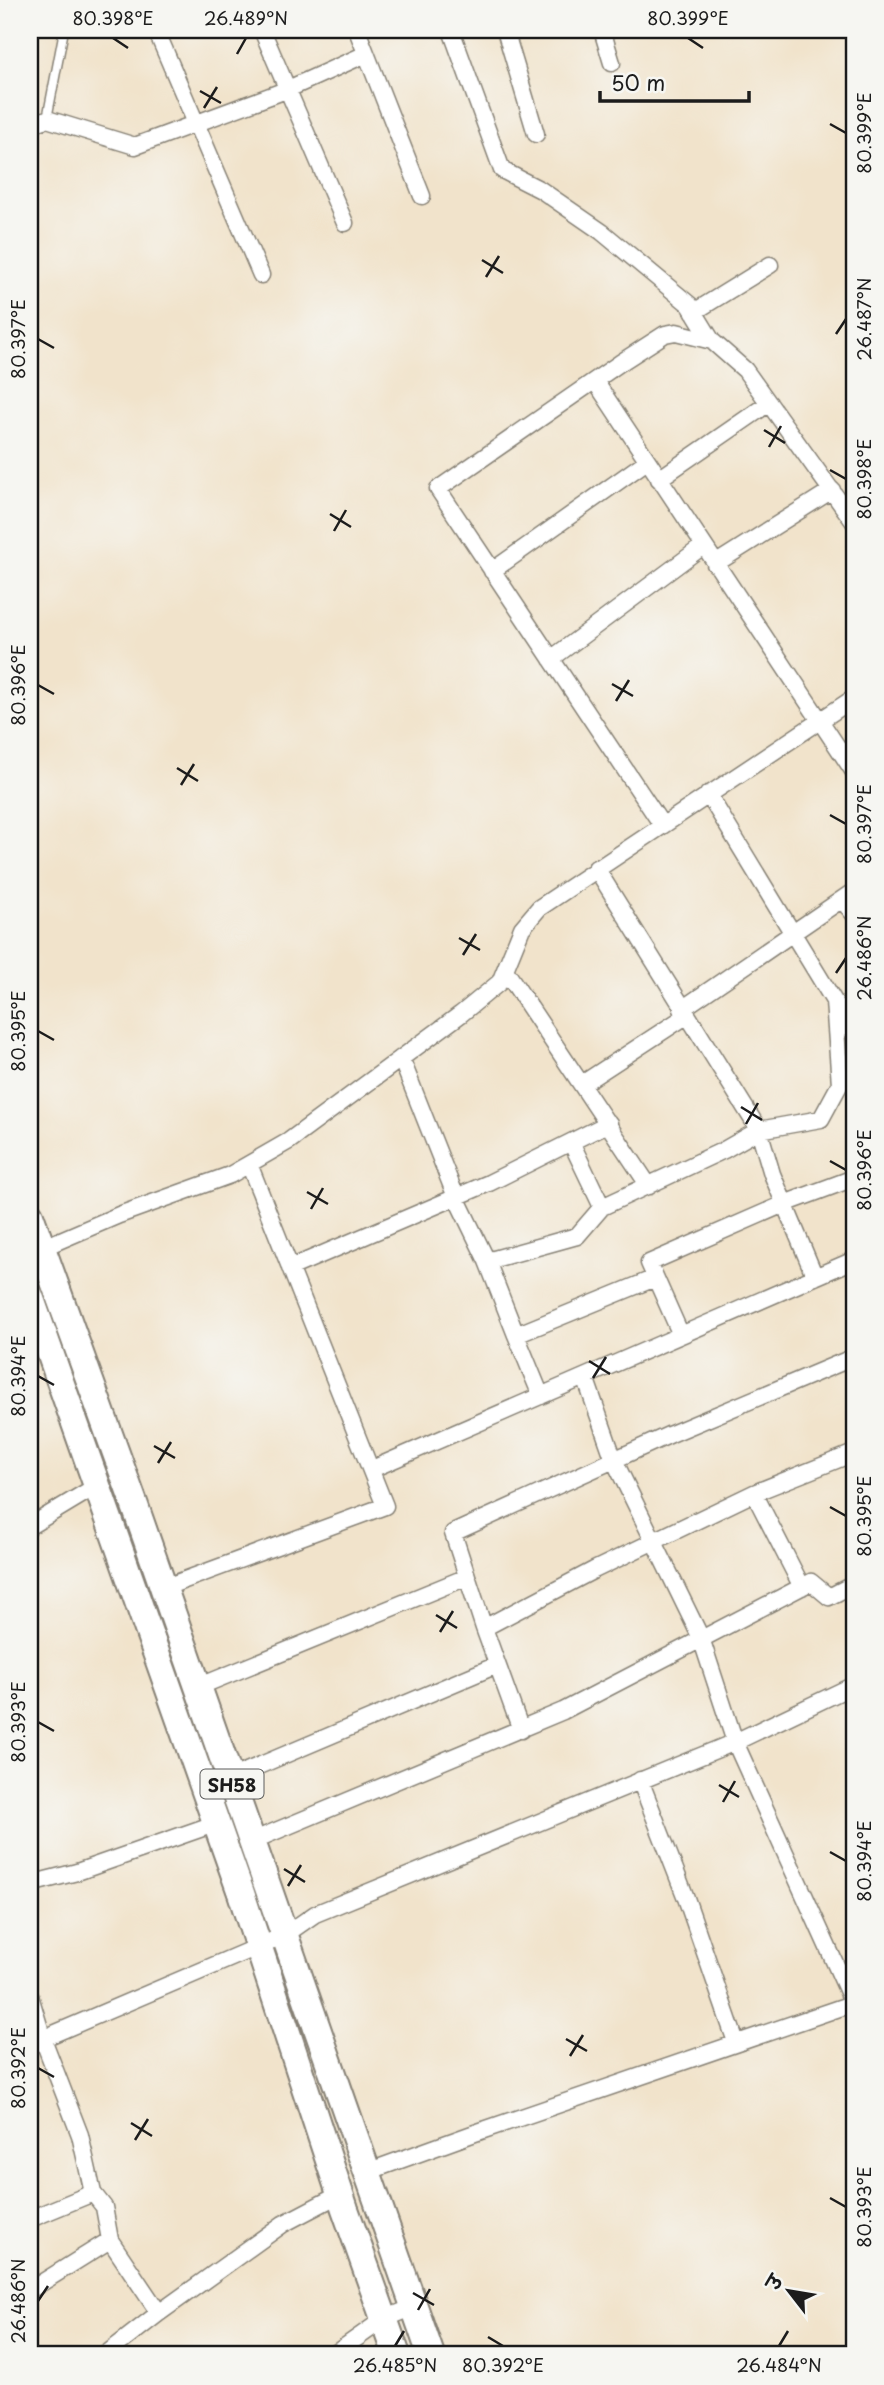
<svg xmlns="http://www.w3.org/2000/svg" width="884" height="2385" font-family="'Playpen Sans','Playpen Sans Deva',sans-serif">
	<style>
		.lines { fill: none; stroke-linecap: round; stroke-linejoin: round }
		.service-casing { stroke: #868074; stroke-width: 11 }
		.minor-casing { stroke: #868074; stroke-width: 19 }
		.primary-casing { stroke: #868074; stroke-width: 30 }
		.service { stroke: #fff; stroke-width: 8 }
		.minor { stroke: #fff; stroke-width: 16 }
		.primary { stroke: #fff; stroke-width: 26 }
		.ticks { fill: none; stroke: #1c1c1c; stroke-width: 2.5 }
		.labels { text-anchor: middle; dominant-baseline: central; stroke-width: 5; stroke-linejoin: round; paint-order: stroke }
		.shield { fill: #f6f6f2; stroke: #5d5d5c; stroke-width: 2 }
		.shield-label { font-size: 18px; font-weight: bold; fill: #1c1c1c }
		.neatline { fill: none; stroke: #1c1c1c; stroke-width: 2.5 }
		.ticks-label { font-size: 18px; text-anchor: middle; fill: #1c1c1c }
	</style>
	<rect width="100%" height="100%" fill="#f6f6f2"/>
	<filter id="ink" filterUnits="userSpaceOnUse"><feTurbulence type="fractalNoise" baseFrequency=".0143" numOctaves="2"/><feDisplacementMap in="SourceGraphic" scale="14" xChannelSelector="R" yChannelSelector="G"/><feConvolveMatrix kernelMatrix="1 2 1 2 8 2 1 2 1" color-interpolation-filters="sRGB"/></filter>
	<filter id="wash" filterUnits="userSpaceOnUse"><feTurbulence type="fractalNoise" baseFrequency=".00686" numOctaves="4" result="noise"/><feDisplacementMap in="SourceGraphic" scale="28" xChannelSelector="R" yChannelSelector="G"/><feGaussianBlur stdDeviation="1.57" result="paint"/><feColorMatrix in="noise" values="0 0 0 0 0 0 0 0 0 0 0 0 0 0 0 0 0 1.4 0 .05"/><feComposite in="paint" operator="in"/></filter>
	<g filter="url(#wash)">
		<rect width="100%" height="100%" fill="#f1e3cb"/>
	</g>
	<g filter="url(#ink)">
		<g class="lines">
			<defs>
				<path id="service" d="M47 119 64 30"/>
				<path id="minor" d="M156 30 261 275
					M262 30 345 223
					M357 30 422 196
					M451 30 502 170 541 190 602 232 690 305 712 341
					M505 30 536 134
					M602 30 612 63
					M30 125 47 119 135 146 286 90 366 54
					M694 312 770 265
					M595 381 854 772
					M659 479 769 403
					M715 564 832 490
					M492 571 647 461
					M551 659 703 546
					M708 794 854 1034
					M662 825 438 489 620 363 665 334 676 332 712 341 745 370 854 522
					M596 868 759 1130 772 1174 815 1277
					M842 900 854 914
					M505 970 649 1186
					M682 1009 854 891
					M401 1058 456 1197 487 1261 516 1335
					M582 1084 686 1016
					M571 1142 602 1207 724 1150 759 1130 821 1119 840 1084 834 1001
					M42 1248 119 1215 230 1175 289 1141 461 1014 500 982 522 928 539 908 854 698
					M487 1261 577 1236 602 1207
					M290 1268 489 1183 609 1123
					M681 1335 649 1263 784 1204 854 1178
					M585 1377 614 1460 701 1638 735 1742 853 2003
					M541 1396 516 1335 655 1278
					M372 1469 854 1260
					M754 1493 802 1587
					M30 1526 98 1485
					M163 1588 385 1506 249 1164
					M484 1628 594 1570 754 1493 854 1453
					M198 1687 467 1577
					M521 1730 484 1628 453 1533 671 1434 854 1357
					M230 1778 497 1665
					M640 1780 686 1898 736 2042
					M252 1841 563 1711 811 1582 829 1597 854 1584
					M30 1884 77 1872 217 1823
					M30 1996 43 2039 80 2135 93 2193 104 2207 110 2240 159 2313
					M30 2044 285 1935 315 1914 735 1742 854 1685
					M367 2172 475 2133 854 2003
					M30 2219 93 2193
					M30 2290 110 2240
					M105 2355 159 2313 283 2224 340 2194
					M333 2355 384 2319 414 2307"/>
				<path id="primary" d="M30 1215 134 1503 431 2355
					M30 1296 241 1893 345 2209 397 2355"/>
			</defs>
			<use href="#service" class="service-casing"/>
			<use href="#minor" class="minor-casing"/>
			<use href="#primary" class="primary-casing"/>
			<use href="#service" class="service"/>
			<use href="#minor" class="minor"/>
			<use href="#primary" class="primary"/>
		</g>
	</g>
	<path class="ticks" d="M113 38 128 48M688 38 703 48M237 54 246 38M200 91 221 103M204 108 217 87M830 124 846 133M482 260 503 273M486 277 499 256M836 334 846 319M38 339 54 348M764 430 785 443M769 447 781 426M830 470 846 479M330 514 351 527M334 531 346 510M612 684 633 696M38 685 54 694M616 701 629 680M177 768 198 781M181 785 194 764M830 815 846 824M459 938 480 950M463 955 476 934M836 973 846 958M38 1031 54 1040M741 1107 762 1120M746 1124 758 1103M830 1161 846 1170M307 1192 328 1204M311 1209 323 1188M589 1361 610 1374M38 1376 54 1385M593 1378 606 1357M154 1446 175 1458M158 1463 171 1442M830 1507 846 1516M436 1615 457 1628M440 1632 453 1611M38 1722 54 1731M719 1785 739 1797M723 1802 735 1781M830 1852 846 1861M284 1869 305 1882M288 1886 301 1865M566 2039 587 2051M570 2056 583 2035M38 2068 54 2077M131 2123 152 2136M135 2140 148 2119M830 2198 846 2207M413 2293 434 2305M38 2301 48 2286M418 2310 430 2289M488 2337 503 2346M395 2346 404 2331M779 2346 788 2331"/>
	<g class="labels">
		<rect class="shield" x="200.5" y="1769.5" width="63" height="29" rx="5"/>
		<g class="shield-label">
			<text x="232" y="1784">SH58</text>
		</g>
	</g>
	<rect width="884" height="2385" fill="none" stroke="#f6f6f2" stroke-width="77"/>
	<g transform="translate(789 2291) rotate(301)" stroke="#f6f6f2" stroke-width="5" paint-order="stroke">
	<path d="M0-5L12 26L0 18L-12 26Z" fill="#1c1c1c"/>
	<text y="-10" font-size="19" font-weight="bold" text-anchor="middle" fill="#1c1c1c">उ</text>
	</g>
	<path d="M600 91v10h149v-10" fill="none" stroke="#1c1c1c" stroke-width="3.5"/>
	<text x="611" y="91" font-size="21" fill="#1c1c1c" stroke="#f6f6f2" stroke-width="5" paint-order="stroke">50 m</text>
	<rect x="38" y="38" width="808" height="2308" class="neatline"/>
	<g class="ticks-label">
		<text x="113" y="25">80.398°E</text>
		<text x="246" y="25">26.489°N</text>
		<text x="688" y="25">80.399°E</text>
		<text transform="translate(865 133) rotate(-90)" y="6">80.399°E</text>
		<text transform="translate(865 319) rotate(-90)" y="6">26.487°N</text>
		<text transform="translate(19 339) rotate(-90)" y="6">80.397°E</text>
		<text transform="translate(865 479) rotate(-90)" y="6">80.398°E</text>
		<text transform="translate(19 685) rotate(-90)" y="6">80.396°E</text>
		<text transform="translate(865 824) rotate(-90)" y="6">80.397°E</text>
		<text transform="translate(865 958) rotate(-90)" y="6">26.486°N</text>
		<text transform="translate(19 1031) rotate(-90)" y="6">80.395°E</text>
		<text transform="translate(865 1170) rotate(-90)" y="6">80.396°E</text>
		<text transform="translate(19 1376) rotate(-90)" y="6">80.394°E</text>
		<text transform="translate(865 1516) rotate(-90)" y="6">80.395°E</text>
		<text transform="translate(19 1722) rotate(-90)" y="6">80.393°E</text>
		<text transform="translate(865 1861) rotate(-90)" y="6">80.394°E</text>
		<text transform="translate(19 2068) rotate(-90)" y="6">80.392°E</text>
		<text transform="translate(865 2207) rotate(-90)" y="6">80.393°E</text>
		<text transform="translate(19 2301) rotate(-90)" y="6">26.486°N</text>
		<text x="395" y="2372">26.485°N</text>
		<text x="503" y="2372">80.392°E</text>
		<text x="779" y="2372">26.484°N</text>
	</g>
</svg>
